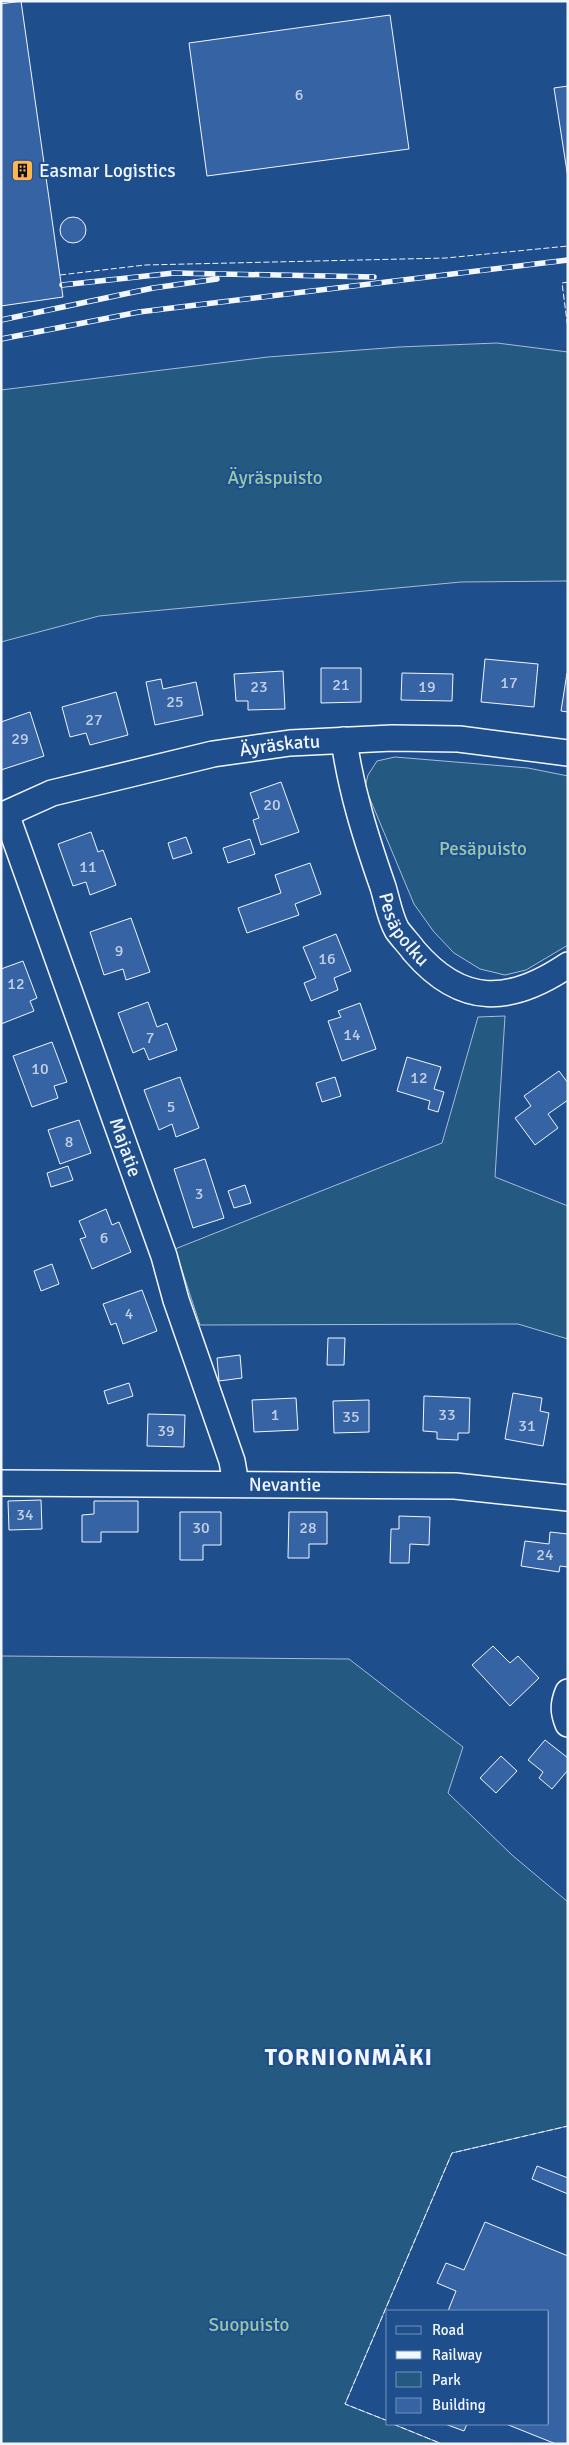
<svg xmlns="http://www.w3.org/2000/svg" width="569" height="2445" font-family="Signika,sans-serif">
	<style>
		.green { fill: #245a82; stroke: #a8bbd7 }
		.building { fill: #3563a3; stroke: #f2f6ff }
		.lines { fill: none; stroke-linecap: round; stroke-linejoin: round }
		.minor-casing { stroke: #f2f6ff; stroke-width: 28 }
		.minor { stroke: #1f4e8c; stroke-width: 25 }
		.rail-casing { stroke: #f2f6ff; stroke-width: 5.5 }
		.rail { stroke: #1f4e8c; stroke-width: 4; stroke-dasharray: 11; stroke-linecap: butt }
		.fence { stroke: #f2f6ff; stroke-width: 1; stroke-dasharray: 6 2.5; stroke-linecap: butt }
		.labels { text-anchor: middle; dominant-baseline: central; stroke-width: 4; stroke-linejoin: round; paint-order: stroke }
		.number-label { font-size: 16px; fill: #c3d1e8 }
		.poi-label { font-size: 19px; fill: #f2f6ff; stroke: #1f4e8c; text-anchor: start }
		.park-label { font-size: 19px; fill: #97c8a6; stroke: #1f4e8c }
		.street-label { font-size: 19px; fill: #f2f6ff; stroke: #1f4e8c }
		.district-label { font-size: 24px; font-weight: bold; letter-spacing: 1px; fill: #f2f6ff; stroke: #1f4e8c }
	</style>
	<rect width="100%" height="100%" fill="#1f4e8c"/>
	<path class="green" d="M497 343 568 352V581L461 582 99 616 1 642V390L268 357 399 347Z
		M395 757 528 768 568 776V945L526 970 505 975 480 969 454 953 434 932 414 904 365 787 368 775 377 761Z
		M505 1016 495 1177 568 1206V1339L518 1324 200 1325 175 1249 442 1143 478 1017Z
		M1 1656 349 1659 463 1747 448 1793 512 1855 568 1902V2126L452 2153 345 2404 388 2421V2424H393L442 2444H1Z"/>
	<path class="building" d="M21 1 63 297 1 306V4Z
		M390 15 409 149 207 176 189 43Z
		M568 86V178L554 88Z
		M60 230a13 13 0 1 1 26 0a13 13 0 1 1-26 0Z
		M485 659 538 664 534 707 481 702Z
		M321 668H361V702L321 703Z
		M283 671 285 709 248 710V701H236L234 674Z
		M402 673 453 674 452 701 401 700Z
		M567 673H568V712L561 711Z
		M161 679 163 689 196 682 203 715 155 725 146 682Z
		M116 692 128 735 90 745 86 733 70 737 62 707Z
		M30 712 44 756 1 770V722Z
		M281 782 299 832 261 845 253 820 259 818 250 793Z
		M91 832 98 852 103 850 116 885 90 895 86 882 73 886 58 844Z
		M186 837 192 853 173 859 168 843Z
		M250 839 255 854 228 863 223 848Z
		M310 863 321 894 295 904 299 915 247 933 238 908 281 893 275 875Z
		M131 918 150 972 126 980 123 969 104 975 90 932Z
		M336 934 351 971 334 978 338 990 311 1001 304 983 316 978 303 947Z
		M23 961 37 998 30 1001 34 1011 1 1024V969Z
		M148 1002 157 1027 167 1023 177 1050 149 1060 144 1048 133 1053 118 1013Z
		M360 1003 376 1049 342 1061 328 1021 341 1017 338 1011Z
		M52 1042 67 1082 54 1086 58 1098 32 1107 13 1056Z
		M407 1057 441 1067 434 1089 444 1092 438 1112 428 1109 430 1101 397 1091Z
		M559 1071 568 1083V1100L548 1114 558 1128 535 1145 515 1118 531 1106 524 1096Z
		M180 1077 199 1128 176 1137 172 1124 159 1130 144 1090Z
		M335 1077 341 1096 322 1102 316 1083Z
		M79 1120 91 1153 60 1164 48 1130Z
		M205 1159 224 1218 193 1228 174 1169Z
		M68 1166 73 1180 51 1187 47 1173Z
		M245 1185 251 1203 234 1208 228 1191Z
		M106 1209 112 1225 119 1222 131 1252 92 1269 80 1239 86 1237 79 1221Z
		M52 1264 59 1284 41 1291 34 1271Z
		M142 1290 157 1331 123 1344 116 1323 111 1325 103 1304Z
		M328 1338H345L344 1365H327Z
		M240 1355 242 1378 219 1381 217 1358Z
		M129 1383 133 1396 108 1404 104 1391Z
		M513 1393 542 1398 540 1411 549 1413 543 1446 505 1439Z
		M424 1396 470 1398 469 1433H458V1440L437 1439V1432L423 1431Z
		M296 1398 298 1430 254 1432 252 1400Z
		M369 1400V1432L334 1433 333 1401Z
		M148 1414 185 1415 184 1447 147 1446Z
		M41 1500 42 1529 9 1530 8 1501Z
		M94 1501H138V1532H101V1542H82V1515L94 1514Z
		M180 1512H221V1545H203V1560H180Z
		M289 1512H327V1544H309V1558H288Z
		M399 1516 430 1517 429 1545 410 1544 409 1563H390L391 1529H399Z
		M550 1532 568 1534V1567L560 1566 559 1572 521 1566 525 1541 549 1544Z
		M493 1646 510 1663 518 1656 539 1678 510 1706 472 1665Z
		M545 1740 568 1758V1770L552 1789 539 1778 543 1772 528 1760Z
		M501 1756 517 1771 496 1793 480 1778Z
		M537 2166 568 2178V2194L532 2179Z
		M485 2222 568 2256V2444H556L506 2424H548V2311H448L456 2291 437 2283 446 2263 464 2270Z
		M445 2424H467L464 2431Z"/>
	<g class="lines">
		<defs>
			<g id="minor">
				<path id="s1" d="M344 740C351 791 366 838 383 887 387 900 390 918 397 930 402 937 409 944 414 951 462 1007 510 1004 568 965"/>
				<path id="s2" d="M6 814 164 1256 176 1300 232 1461 236 1484"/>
				<path id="s3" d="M1 816 52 793 213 754 290 743 392 738 459 739 568 753"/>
				<path id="s4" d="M1 1483 455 1486 568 1498"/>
				<path d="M568 1692C563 1704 563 1712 568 1724"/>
			</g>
		</defs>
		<use href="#minor" class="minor-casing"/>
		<use href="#minor" class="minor"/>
		<defs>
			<path id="rail" d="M62 285 174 273 374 277
				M1 320 153 288 217 279
				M1 339 139 312 568 260"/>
		</defs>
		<use href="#rail" class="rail-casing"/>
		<use href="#rail" class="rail"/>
		<path class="fence" d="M60 275 145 265 446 258 568 246
			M568 282 562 283 568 329
			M388 2421 345 2404 452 2153 568 2126
			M393 2424 442 2444"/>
	</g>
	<defs>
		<symbol id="building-square" viewBox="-11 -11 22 22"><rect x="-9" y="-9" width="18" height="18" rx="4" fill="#ffb74d" stroke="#1f4e8c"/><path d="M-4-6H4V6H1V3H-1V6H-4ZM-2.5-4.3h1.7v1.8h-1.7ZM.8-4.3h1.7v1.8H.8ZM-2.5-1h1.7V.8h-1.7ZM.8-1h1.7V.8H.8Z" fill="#111"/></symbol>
	</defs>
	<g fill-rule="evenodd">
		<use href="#building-square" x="10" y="158" width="25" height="25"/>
	</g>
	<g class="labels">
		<g class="number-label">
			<text x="299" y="95">6</text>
			<text x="509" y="683">17</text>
			<text x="341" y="685">21</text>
			<text x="259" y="687">23</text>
			<text x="427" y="687">19</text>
			<text x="175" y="702">25</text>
			<text x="94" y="720">27</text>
			<text x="20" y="739">29</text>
			<text x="272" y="805">20</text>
			<text x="88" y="867">11</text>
			<text x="119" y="951">9</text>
			<text x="327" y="959">16</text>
			<text x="16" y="984">12</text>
			<text x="352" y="1035">14</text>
			<text x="150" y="1038">7</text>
			<text x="40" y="1069">10</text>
			<text x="419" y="1078">12</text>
			<text x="171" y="1107">5</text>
			<text x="69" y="1142">8</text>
			<text x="199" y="1194">3</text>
			<text x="104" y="1238">6</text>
			<text x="129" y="1314">4</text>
			<text x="275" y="1415">1</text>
			<text x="447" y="1415">33</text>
			<text x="351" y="1417">35</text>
			<text x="527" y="1426">31</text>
			<text x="166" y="1431">39</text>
			<text x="25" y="1515">34</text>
			<text x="201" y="1528">30</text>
			<text x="308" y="1528">28</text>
			<text x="545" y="1555">24</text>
		</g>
		<g class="poi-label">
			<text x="39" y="171">Easmar Logistics</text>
		</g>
		<g class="park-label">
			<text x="275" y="478">Äyräspuisto</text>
			<text x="483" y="849">Pesäpuisto</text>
			<text x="249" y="2325">Suopuisto</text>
		</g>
		<g class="street-label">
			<text stroke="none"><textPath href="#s3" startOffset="289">Äyräskatu</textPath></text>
			<text stroke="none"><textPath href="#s1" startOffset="200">Pesäpolku</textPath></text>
			<text stroke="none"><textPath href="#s2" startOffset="354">Majatie</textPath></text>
			<text stroke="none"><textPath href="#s4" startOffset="284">Nevantie</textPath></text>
		</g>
		<g class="district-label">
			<text x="349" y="2057">TORNIONMÄKI</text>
		</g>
	</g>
	<rect width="569" height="2445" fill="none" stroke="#f2f6ff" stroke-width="5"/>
	<rect x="386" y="2310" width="162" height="115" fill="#1f4e8c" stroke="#7391ba"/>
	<rect x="396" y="2326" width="25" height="8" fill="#1f4e8c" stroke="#7391ba"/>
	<text x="432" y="2335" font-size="15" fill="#f2f6ff">Road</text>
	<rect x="396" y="2351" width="25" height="8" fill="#f2f6ff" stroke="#7391ba"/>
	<text x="432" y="2360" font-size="15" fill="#f2f6ff">Railway</text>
	<rect x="396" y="2372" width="25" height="15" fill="#245a82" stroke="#7391ba"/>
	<text x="432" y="2385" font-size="15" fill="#f2f6ff">Park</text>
	<rect x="396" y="2398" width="25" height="15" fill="#3563a3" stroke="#7391ba"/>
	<text x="432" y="2410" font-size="15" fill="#f2f6ff">Building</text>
</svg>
